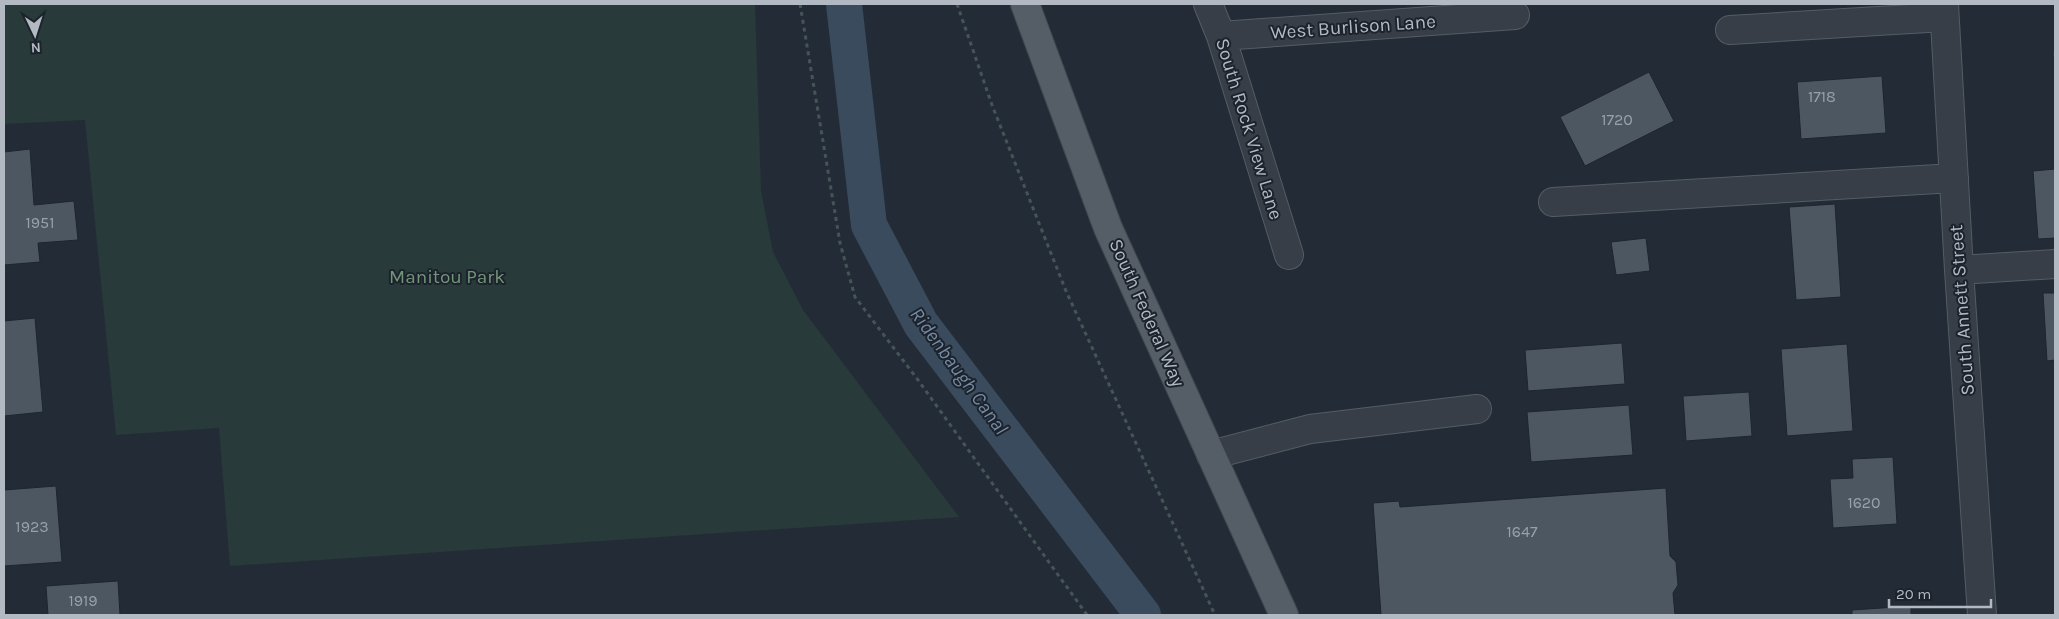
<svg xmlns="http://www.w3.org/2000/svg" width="2059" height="619" font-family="Karla,sans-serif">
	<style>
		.green { fill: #283a39 }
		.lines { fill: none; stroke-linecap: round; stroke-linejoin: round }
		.canal { stroke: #3a4b5d; stroke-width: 36 }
		.building { fill: #4c5762; stroke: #1e252e }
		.minor-casing { stroke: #555c65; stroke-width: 30 }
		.major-casing { stroke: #404750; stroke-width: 30 }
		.path { stroke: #455557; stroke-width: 3; stroke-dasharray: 4 4; stroke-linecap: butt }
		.minor { stroke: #373e47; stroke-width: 28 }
		.major { stroke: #555d67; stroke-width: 28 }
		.labels { text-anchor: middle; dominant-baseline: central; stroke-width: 4; stroke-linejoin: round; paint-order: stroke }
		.number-label { font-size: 16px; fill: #98a0ab }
		.street-label { font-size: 19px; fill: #b2b9c3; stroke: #1c232c }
		.park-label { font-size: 19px; fill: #73967a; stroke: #1c232c }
		.water-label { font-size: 20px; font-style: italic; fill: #758ba3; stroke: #1c232c }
	</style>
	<rect width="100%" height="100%" fill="#232c36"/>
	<path class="green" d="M4 4H755L761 191 773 252 803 310 959 517 230 566 219 428 116 435 85 120 4 124Z"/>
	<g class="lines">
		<path class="canal" d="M844 4 869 225 921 324 1143 615"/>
	</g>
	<path class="building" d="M2053 52H2055V87Z
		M1649 72 1674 121 1585 166 1560 117Z
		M1882 76 1886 133 1801 139 1797 82Z
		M30 149 34 205 74 201 78 240 38 243 40 262 4 265V152Z
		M2055 169V238L2038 239 2033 171Z
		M1835 204 1841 297 1796 300 1789 207Z
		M1646 238 1650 271 1616 275 1611 242Z
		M2043 293H2055V360L2047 361Z
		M35 318 43 412 4 416V321Z
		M1622 343 1625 384 1528 391 1525 350Z
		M1847 344 1853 431 1787 436 1781 349Z
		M1749 392 1752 436 1686 441 1683 396Z
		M1629 405 1633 455 1531 462 1527 412Z
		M1893 457 1897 524 1833 528 1830 479 1853 478 1852 459Z
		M56 486 62 562 4 566V490Z
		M1666 488 1670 556 1676 562 1678 585 1673 593 1675 615H1381L1373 503 1399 501 1400 507Z
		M118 581 120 615H48L46 586Z
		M1911 606V615H1852V610Z"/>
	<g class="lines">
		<defs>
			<path id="minor" d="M1208 4 1221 36 1289 255
				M1944 4 1959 270 1982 615
				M1730 30 1944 17
				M1221 36 1515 15
				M1553 202 1954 178
				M1959 270 2055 264
				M1211 455 1310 429 1477 409"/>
			<path id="major" d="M1025 4 1108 228 1284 615"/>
		</defs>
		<use href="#minor" class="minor-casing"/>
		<use href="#major" class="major-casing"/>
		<path class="path" d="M800 4 840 243 855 297 918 380 1087 615
			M957 4 992 105 1066 291 1215 615"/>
		<use href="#minor" class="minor"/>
		<use href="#major" class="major"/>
	</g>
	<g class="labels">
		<g class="number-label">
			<text x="1822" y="96">1718</text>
			<text x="1617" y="119">1720</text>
			<text x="40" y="222">1951</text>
			<text x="1864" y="502">1620</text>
			<text x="32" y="526">1923</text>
			<text x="1522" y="531">1647</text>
			<text x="83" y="600">1919</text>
		</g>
		<g class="street-label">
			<text transform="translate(1353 27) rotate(-4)">West Burlison Lane</text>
			<text transform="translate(1249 129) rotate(73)">South Rock View Lane</text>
			<text transform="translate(1962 310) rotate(-94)">South Annett Street</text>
			<text transform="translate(1147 313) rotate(66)">South Federal Way</text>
		</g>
		<g class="park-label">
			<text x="447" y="277">Manitou Park</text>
		</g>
		<g class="water-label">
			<text transform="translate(959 371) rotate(54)">Ridenbaugh Canal</text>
		</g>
	</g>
	<rect width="2059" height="619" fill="none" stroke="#b2b9c3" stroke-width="10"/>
	<g transform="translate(35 35) rotate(176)" stroke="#1c232c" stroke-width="4" paint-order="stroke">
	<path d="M0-4L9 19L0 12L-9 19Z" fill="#b2b9c3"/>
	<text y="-8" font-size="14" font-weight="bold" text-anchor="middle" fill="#b2b9c3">N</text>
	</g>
	<path d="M1889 599v8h102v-8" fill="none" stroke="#b2b9c3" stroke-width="2.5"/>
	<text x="1896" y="599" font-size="15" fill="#b2b9c3" stroke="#1c232c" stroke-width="4" paint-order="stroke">20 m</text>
</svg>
